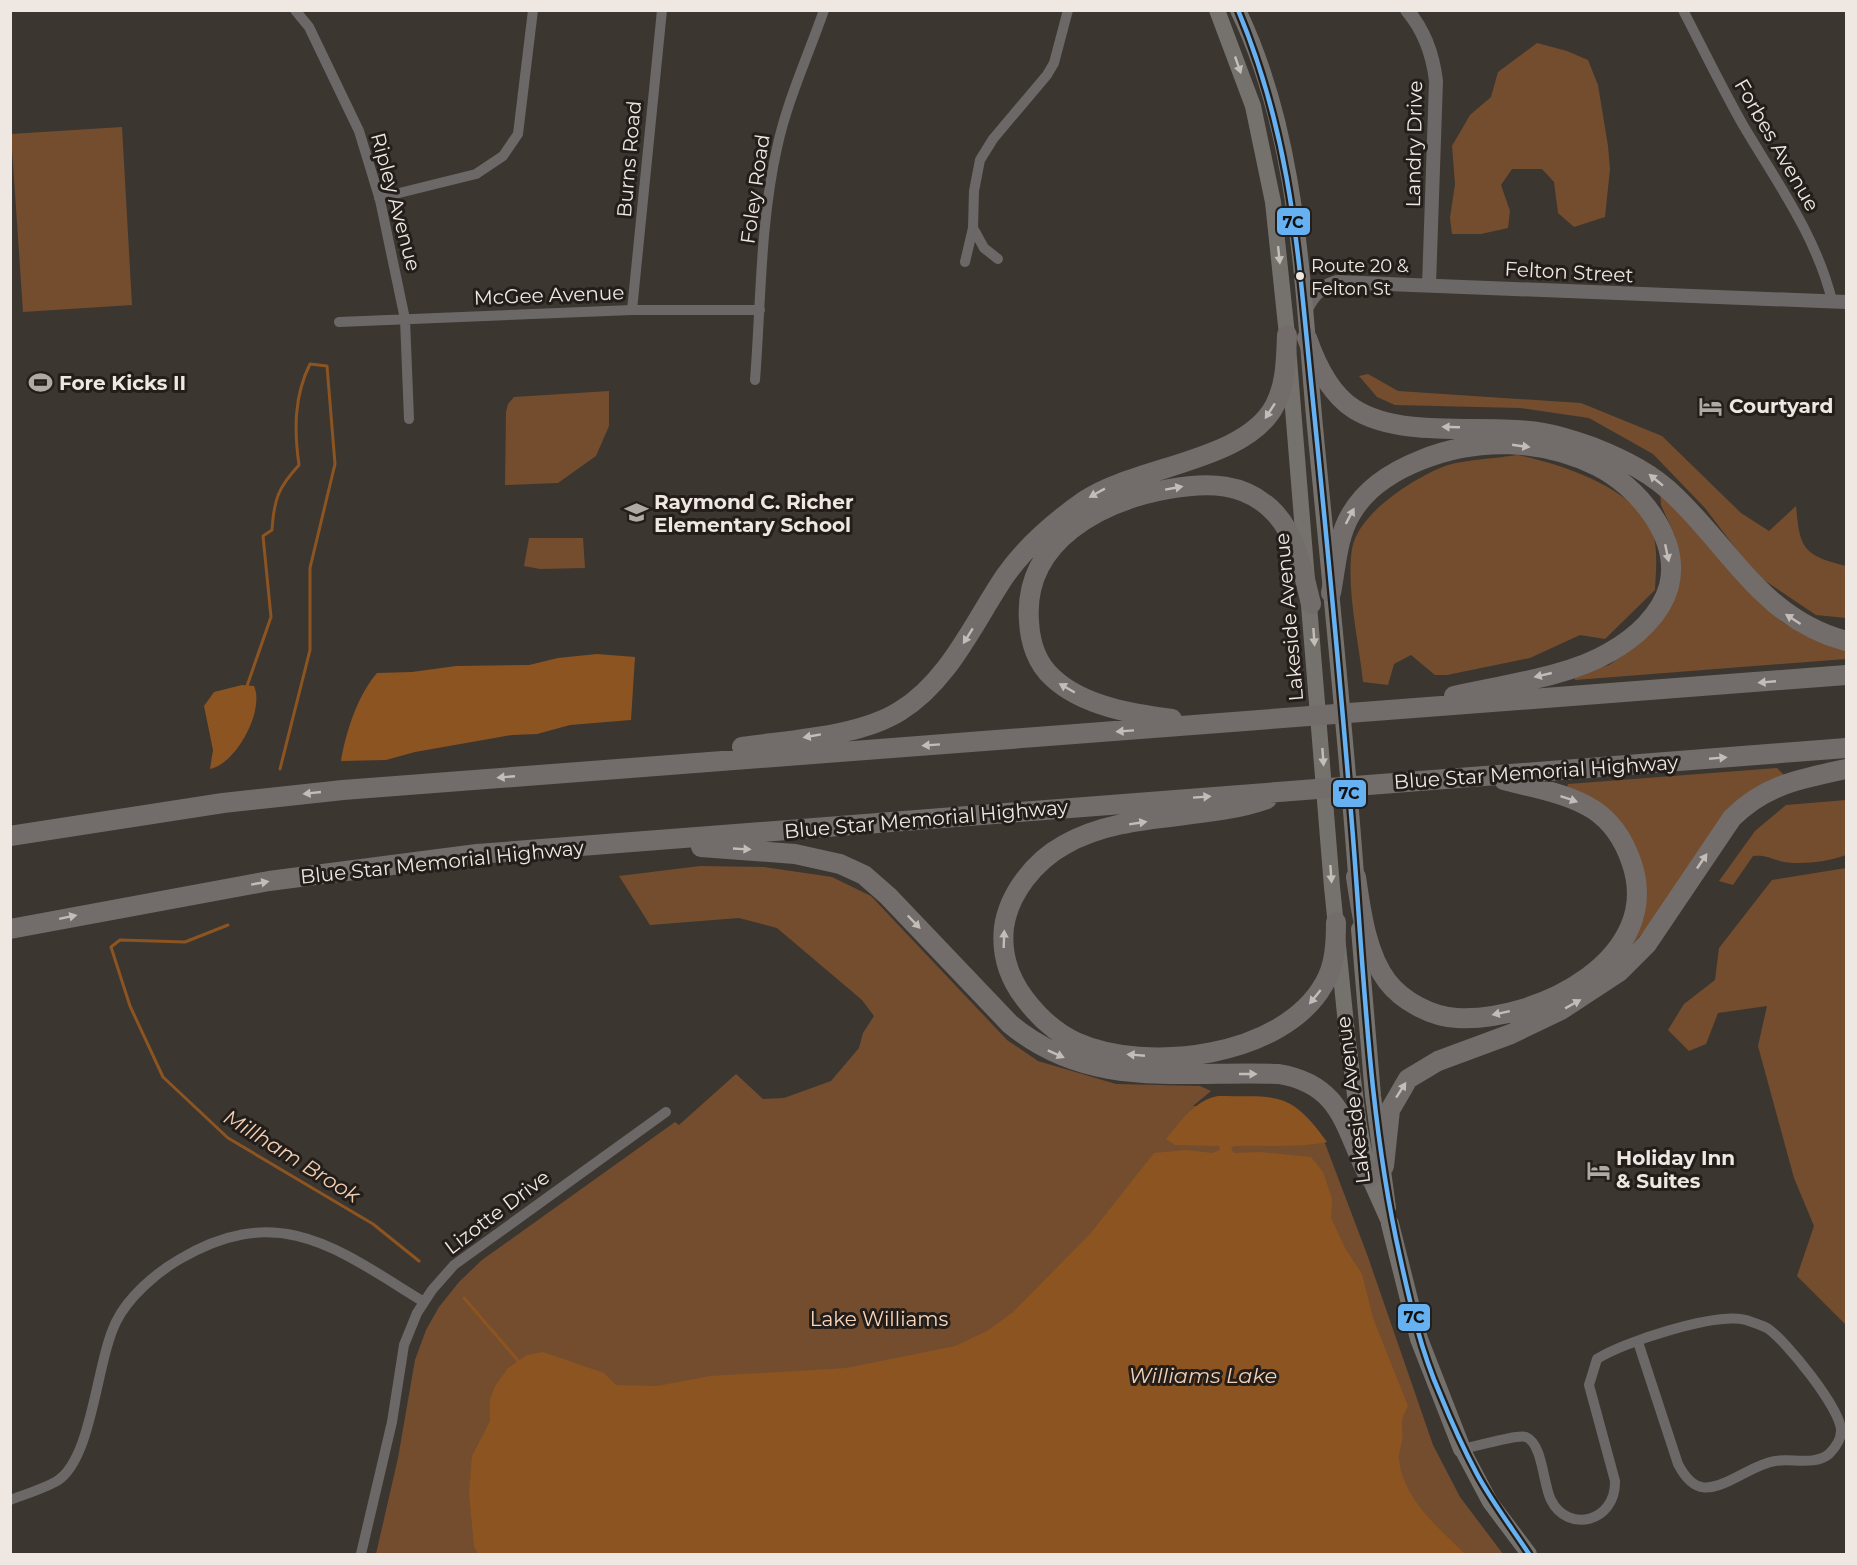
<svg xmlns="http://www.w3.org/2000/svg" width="1857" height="1565" font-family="Montserrat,sans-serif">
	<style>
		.green { fill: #744d2e }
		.water { fill: #8c5421 }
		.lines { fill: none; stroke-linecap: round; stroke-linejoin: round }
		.stream { stroke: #8c5421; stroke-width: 3 }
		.minor { stroke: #6b6867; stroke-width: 10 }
		.tertiary { stroke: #6b6867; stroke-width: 14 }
		.primary { stroke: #75726e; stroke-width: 16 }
		.trunk { stroke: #74706c; stroke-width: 18 }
		.motorway { stroke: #726d6b; stroke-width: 20 }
		.bus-1-casing { stroke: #231e1a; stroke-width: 9 }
		.bus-1 { stroke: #66b1f2; stroke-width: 4.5 }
		.oneway { fill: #c4beb9 }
		.oneway2 { fill: #c3bcb8 }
		.bus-dot { fill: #eee7e2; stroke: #231e1a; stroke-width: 2 }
		.labels { text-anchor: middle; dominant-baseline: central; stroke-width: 6; stroke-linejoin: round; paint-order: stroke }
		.bus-label { font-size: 18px; fill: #eee7e2; stroke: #231e1a; text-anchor: start }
		.street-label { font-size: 20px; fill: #eee7e2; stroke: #231e1a }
		.poi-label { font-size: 20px; font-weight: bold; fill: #eee7e2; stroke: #231e1a; text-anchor: start }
		.park-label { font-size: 20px; fill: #fad6bb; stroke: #231e1a }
		.water-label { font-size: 21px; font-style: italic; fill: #f2cfb3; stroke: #231e1a }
		.line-badge { stroke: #231e1a; stroke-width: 2 }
		.pale-badge-label { font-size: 16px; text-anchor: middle; font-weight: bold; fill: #111 }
	</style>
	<rect width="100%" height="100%" fill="#3c3631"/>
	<path class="green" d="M1537 43 1567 51 1588 60 1598 85 1608 146 1610 169 1605 217 1574 227 1558 213 1554 182 1542 169H1512L1501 185 1510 211 1508 228 1481 234H1452L1450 218 1455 184 1452 146 1470 115 1491 97 1498 72Z
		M122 127 132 305 23 312 11 134Z
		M1368 374 1398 391 1581 403 1662 436 1741 513 1769 531 1796 506C1800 549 1803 555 1846 566V618L1816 615 1755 574 1705 508 1653 454 1589 418 1520 408 1395 405 1377 397 1359 376Z
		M609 391V426L596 456 558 483 505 485 506 412 508 404 514 397Z
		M1518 455C1559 464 1618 483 1645 518 1660 537 1656 567 1655 590L1605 639 1580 635 1530 658 1447 675H1435L1411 655 1394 664 1388 685 1363 682C1359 642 1346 589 1352 549 1358 513 1414 478 1445 466 1461 460 1499 458 1518 455Z
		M1660 491 1749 591 1782 622 1810 638 1846 647V659L1575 680 1574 676 1609 665 1638 645 1678 570 1675 536 1661 505Z
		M529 538H583L585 568 540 569 524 566Z
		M1777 768 1785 776 1771 781 1624 955 1643 874 1566 790 1568 784Z
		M1846 800V855C1832 861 1796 866 1780 861 1768 858 1767 855 1753 856L1733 885 1719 881 1755 831 1786 805Z
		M700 866 764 867 832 877 871 896 1007 1040 1038 1061 1116 1084 1200 1086 1211 1091 1193 1106 1269 1107 1323 1138 1368 1257 1433 1445 1460 1497 1503 1554H376L398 1458 415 1360 426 1330 439 1307 459 1282 482 1260 675 1122 679 1125 736 1074 763 1099 784 1098 831 1081 859 1048 863 1033 874 1016 862 1000 777 928 739 918 650 925 619 876Z
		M1846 868V1325L1797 1276 1814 1226 1794 1178 1758 1046 1767 1006 1718 1013 1706 1044 1689 1051 1668 1030 1684 1004 1715 980 1719 948 1772 880Z"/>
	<path class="water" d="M597 654 635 657 631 720 570 725 537 734 512 735 415 752 386 760 341 761C346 731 358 695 377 673L412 672 456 666 529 665 558 658Z
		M242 685 254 686C265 710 236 764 210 769L213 750 204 706 214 692Z
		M1218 1096C1277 1097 1290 1090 1327 1142 1297 1148 1265 1145 1233 1146L1231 1149 1234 1153 1260 1152 1311 1157 1323 1172 1332 1199 1331 1218 1345 1248 1362 1274 1373 1318 1408 1406C1398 1425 1404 1424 1402 1441 1401 1447 1398 1454 1399 1460 1404 1500 1438 1527 1465 1554H478L474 1546 469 1493 472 1456 490 1421V1400L495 1386 508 1368 527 1355 543 1352 604 1373 616 1385 657 1386 710 1376 846 1368 955 1346 987 1331 1013 1312 1090 1234 1154 1153 1186 1150 1212 1153 1220 1150 1219 1146 1175 1145 1166 1139C1180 1122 1195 1100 1218 1096Z"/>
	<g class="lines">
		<path class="stream" d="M247 686 271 617 263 536 272 530C274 499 278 488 299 465 294 430 294 396 310 364L327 366 335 464 310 568V650L280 769
			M228 925 185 942 120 940 111 947 130 1006 163 1077 228 1138 373 1224 419 1261
			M464 1298 521 1364"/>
		<path class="minor" d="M295 10 309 27 359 131 380 200 405 319 409 419
			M1683 10C1703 49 1722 88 1743 125 1776 181 1817 237 1832 301
			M379 198 476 174 503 156 518 134 533 10
			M973 228 984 248 998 259
			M965 262 973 228 974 191 980 160 993 139 1047 75 1054 63 1068 10
			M632 310 662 10
			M339 322 632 310H760
			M755 380C761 304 760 223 777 148 787 101 808 56 824 10
			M1462 1449C1475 1447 1517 1434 1526 1437 1543 1444 1543 1485 1551 1500 1568 1534 1616 1522 1615 1481L1589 1385 1597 1359C1623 1342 1716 1312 1746 1320 1752 1322 1761 1325 1767 1328 1785 1339 1842 1410 1841 1431 1841 1440 1835 1448 1829 1454 1814 1466 1792 1458 1775 1461 1762 1463 1749 1471 1737 1477 1710 1491 1694 1495 1678 1464L1638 1342
			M10 1500C26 1494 43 1489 57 1481 93 1458 96 1362 116 1322 128 1297 157 1272 180 1259 280 1200 339 1250 424 1302
			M361 1554 392 1422 404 1345 417 1313 432 1290 454 1265 666 1112"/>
		<path class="tertiary" d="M1407 10C1424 30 1433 55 1436 81L1429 285
			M1305 311C1313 295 1319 288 1337 282L1846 302"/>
		<path class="primary" d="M1217 10 1253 106 1273 202 1287 335 1332 887 1347 1034 1359 1125 1369 1177 1390 1224
			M1238 10C1300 139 1302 288 1315 427 1330 581 1346 735 1357 888
			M1359 929 1373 1096 1388 1208
			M1462 1449 1490 1502 1529 1554"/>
		<path class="trunk" d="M1390 1224 1419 1339 1462 1449"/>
		<path class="motorway" d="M1307 338C1316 364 1330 394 1354 409 1400 438 1476 425 1529 431 1551 433 1573 440 1595 448 1625 460 1653 474 1676 497 1733 552 1764 619 1846 641
			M1331 593C1336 568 1337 537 1351 514 1366 488 1393 471 1421 460 1477 437 1542 439 1597 466 1637 486 1681 537 1669 586 1661 615 1635 638 1610 652 1568 677 1502 685 1454 696
			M1172 719C1133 714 1083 706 1053 678 1037 664 1030 642 1029 621 1023 541 1101 501 1169 489 1208 482 1245 482 1274 512 1297 536 1303 572 1311 604
			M742 747C789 740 859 737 900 711 949 681 974 622 1005 576 1026 546 1054 522 1084 501 1135 466 1246 462 1275 405 1286 384 1286 359 1287 335
			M1267 799C1202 822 1125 810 1064 845 1035 861 1009 893 1004 927 1001 954 1008 977 1025 999 1038 1016 1056 1033 1076 1042 1147 1074 1283 1057 1324 984 1335 966 1336 943 1336 922
			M10 836 223 803 343 790 1846 675
			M701 847 795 854 840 864 864 875 888 896 1010 1024C1090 1091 1183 1070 1279 1074 1343 1085 1344 1128 1369 1177
			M1356 877C1361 910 1366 953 1387 981 1402 1001 1432 1017 1457 1018 1538 1022 1666 958 1631 861 1624 841 1612 822 1594 810 1568 793 1533 788 1504 780
			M10 929 269 881 477 854 1846 748
			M1384 1166 1390 1110 1408 1079 1438 1061 1511 1034 1561 1010 1619 972 1647 944 1732 818C1766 784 1801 779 1846 769"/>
		<defs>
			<path id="bus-1" d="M1238 10C1292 139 1298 255 1312 392 1327 540 1341 688 1353 837 1364 977 1369 1119 1400 1257 1410 1303 1421 1351 1440 1394 1451 1421 1463 1448 1477 1474 1492 1502 1512 1528 1529 1554"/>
		</defs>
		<use href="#bus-1" class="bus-1-casing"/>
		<use href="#bus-1" class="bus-1"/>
	</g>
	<defs><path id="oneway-solid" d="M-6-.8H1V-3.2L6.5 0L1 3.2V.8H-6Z" transform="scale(1.5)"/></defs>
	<g class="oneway">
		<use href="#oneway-solid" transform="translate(1238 65) rotate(71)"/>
		<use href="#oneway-solid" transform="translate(1279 255) rotate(84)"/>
		<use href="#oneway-solid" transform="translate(1314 637) rotate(86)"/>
		<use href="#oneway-solid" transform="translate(1323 757) rotate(86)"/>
		<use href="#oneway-solid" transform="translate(1331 874) rotate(86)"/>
	</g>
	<g class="oneway2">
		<use href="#oneway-solid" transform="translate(1270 411) rotate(123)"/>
		<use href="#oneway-solid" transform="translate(1451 427) rotate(-178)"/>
		<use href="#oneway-solid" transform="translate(1521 446) rotate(8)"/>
		<use href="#oneway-solid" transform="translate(1656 480) rotate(-141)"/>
		<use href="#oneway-solid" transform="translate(1174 488) rotate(-10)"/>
		<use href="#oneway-solid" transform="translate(1097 493) rotate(151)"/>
		<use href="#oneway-solid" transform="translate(1350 516) rotate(-62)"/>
		<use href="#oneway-solid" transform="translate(1667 553) rotate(78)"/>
		<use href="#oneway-solid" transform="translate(1793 619) rotate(-147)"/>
		<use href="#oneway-solid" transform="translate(968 636) rotate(122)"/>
		<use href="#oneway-solid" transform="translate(1543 675) rotate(167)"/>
		<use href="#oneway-solid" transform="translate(1767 682) rotate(175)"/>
		<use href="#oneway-solid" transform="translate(1067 688) rotate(-150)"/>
		<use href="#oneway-solid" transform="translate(1125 731) rotate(176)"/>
		<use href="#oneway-solid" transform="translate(812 736) rotate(170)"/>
		<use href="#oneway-solid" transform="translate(931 745) rotate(176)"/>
		<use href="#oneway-solid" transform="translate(1718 758) rotate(-5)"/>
		<use href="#oneway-solid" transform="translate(506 777) rotate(175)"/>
		<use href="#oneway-solid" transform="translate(312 793) rotate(174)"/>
		<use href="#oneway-solid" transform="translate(1202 797) rotate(-4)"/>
		<use href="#oneway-solid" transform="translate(1569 799) rotate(19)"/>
		<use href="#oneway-solid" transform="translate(1138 823) rotate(-9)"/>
		<use href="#oneway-solid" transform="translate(742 849) rotate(3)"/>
		<use href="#oneway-solid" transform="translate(1702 861) rotate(-56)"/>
		<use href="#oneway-solid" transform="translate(260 883) rotate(-10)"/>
		<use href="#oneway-solid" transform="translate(68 917) rotate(-12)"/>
		<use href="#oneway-solid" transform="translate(914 922) rotate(46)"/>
		<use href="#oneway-solid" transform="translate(1004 939) rotate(-88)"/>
		<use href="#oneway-solid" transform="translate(1315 997) rotate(129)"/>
		<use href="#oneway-solid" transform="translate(1573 1004) rotate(-29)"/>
		<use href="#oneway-solid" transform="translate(1501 1013) rotate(168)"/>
		<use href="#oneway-solid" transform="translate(1056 1054) rotate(24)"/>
		<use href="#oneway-solid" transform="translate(1136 1055) rotate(-175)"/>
		<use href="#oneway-solid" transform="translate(1248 1074)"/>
		<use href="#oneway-solid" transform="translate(1401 1090) rotate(-57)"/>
	</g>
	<defs>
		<symbol id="stadium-bare" viewBox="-9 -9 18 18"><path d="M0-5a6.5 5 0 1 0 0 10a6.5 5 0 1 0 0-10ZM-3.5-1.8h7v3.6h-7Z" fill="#b0a9a4" stroke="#231e1a" stroke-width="2.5" paint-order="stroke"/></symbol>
		<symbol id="hotel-bare" viewBox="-9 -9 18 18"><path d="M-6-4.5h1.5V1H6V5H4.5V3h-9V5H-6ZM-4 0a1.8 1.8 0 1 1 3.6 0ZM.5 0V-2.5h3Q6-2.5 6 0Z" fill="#b0a9a4" stroke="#231e1a" stroke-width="2.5" paint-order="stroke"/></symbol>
		<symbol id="school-bare" viewBox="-9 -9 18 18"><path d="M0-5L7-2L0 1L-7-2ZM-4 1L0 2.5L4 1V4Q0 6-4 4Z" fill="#b0a9a4" stroke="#231e1a" stroke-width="2.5" paint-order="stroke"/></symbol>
	</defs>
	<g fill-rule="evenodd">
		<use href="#stadium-bare" x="24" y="366" width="33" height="33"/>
		<use href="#hotel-bare" x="1694" y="390" width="33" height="33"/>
		<use href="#school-bare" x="620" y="496" width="33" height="33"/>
		<use href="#hotel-bare" x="1582" y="1154" width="33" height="33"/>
	</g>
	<circle class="bus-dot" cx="1300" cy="276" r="5"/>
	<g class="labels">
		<g class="bus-label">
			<text x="1311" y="266">Route 20 &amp;<tspan x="1311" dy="23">Felton St</tspan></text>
		</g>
		<g class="street-label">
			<text transform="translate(1414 144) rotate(-89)">Landry Drive</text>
			<text transform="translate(1777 145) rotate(60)">Forbes Avenue</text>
			<text transform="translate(629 159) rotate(-85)">Burns Road</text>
			<text transform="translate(755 189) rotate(-82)">Foley Road</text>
			<text transform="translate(396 202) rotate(75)">Ripley Avenue</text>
			<text transform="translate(1569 272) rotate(3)">Felton Street</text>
			<text transform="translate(549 295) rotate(-2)">McGee Avenue</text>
			<text transform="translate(1289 617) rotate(-95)">Lakeside Avenue</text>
			<text transform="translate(1536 772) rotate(-4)">Blue Star Memorial Highway</text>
			<text transform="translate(926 819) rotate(-5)">Blue Star Memorial Highway</text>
			<text transform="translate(442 862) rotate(-6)">Blue Star Memorial Highway</text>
			<text transform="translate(1353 1100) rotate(-97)">Lakeside Avenue</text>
			<text transform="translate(497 1212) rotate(-37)">Lizotte Drive</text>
		</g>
		<g class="poi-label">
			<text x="59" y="383">Fore Kicks II</text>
			<text x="1729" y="406">Courtyard</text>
			<text x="654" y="502">Raymond C. Richer<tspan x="654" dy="23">Elementary School</tspan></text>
			<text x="1616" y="1158">Holiday Inn<tspan x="1616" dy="23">&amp; Suites</tspan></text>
		</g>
		<g class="park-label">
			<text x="879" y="1319">Lake Williams</text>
		</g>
		<g class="water-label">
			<text transform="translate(292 1156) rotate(32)">Millham Brook</text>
			<text x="1203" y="1375">Williams Lake</text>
		</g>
	</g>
	<g class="line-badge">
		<rect x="1276" y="207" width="35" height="29" rx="6" fill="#66b1f2"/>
		<rect x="1332" y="779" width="35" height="29" rx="6" fill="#66b1f2"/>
		<rect x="1397" y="1303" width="34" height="29" rx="6" fill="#66b1f2"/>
	</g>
	<g class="pale-badge-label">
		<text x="1293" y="228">7C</text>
		<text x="1349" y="799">7C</text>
		<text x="1414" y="1323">7C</text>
	</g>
	<rect width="1857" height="1565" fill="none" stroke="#eee7e2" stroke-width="24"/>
</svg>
